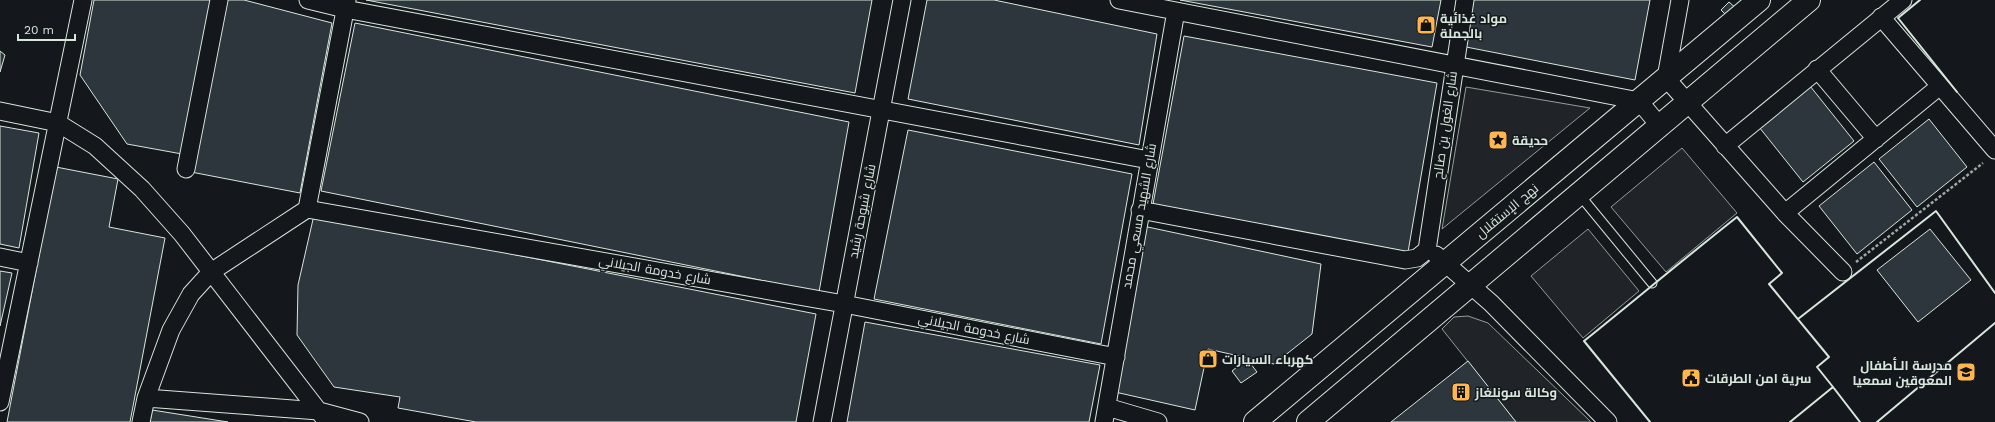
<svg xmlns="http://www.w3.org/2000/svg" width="1995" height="422" font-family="'Work Sans',Cairo,sans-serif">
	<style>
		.green { fill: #202428; stroke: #939e99 }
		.building { fill: #2c363c; stroke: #d8e6dc }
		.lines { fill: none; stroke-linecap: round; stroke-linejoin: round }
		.lane-casing { stroke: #d8e6dc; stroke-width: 11 }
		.street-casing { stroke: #d8e6dc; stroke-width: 19 }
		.primary-casing { stroke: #d8e6dc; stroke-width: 24 }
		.path { stroke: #9da8a2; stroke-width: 2.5; stroke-dasharray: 3 2; stroke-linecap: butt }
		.lane { stroke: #14181c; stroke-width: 9 }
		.street { stroke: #14181c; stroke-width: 17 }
		.primary { stroke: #14181c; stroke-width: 22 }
		.wall { stroke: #d8e6dc; stroke-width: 2 }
		.labels { text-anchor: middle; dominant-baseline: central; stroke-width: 3; stroke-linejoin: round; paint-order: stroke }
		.poi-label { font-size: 13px; font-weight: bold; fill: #d8e6dc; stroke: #14181c; text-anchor: start }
		.street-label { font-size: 13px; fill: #d8e6dc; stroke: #14181c }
	</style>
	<rect width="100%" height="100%" fill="#14181c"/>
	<path class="green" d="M1466 87 1590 108 1442 229Z
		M1682 148 1737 213 1666 272 1611 207Z
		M1588 229 1639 291 1583 338 1531 276Z
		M1468 316 1488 323 1591 422H1516L1442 329 1454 317Z"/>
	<path class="building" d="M94 0H211L182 154 127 144 80 75Z
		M224 0H244L332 23 300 193 191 172Z
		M366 0H872L855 93Z
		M927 0H994L1157 34 1139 145 908 99Z
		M1180 0H1441L1432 47Z
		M1470 0H1650L1635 80 1461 46Z
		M1729 2 1737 9 1729 18 1721 10Z
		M355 23 849 122 819 292 321 191Z
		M1184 36 1437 83 1408 252 1153 204Z
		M0 51 5 55 0 72Z
		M1810 86 1854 141 1803 182 1759 127Z
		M1929 119 1967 167 1917 207 1879 159Z
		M0 126 39 133 19 248 0 244Z
		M908 130 1132 174 1101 344 874 299Z
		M1874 162 1912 210 1857 254 1819 206Z
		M56 167 118 179 109 227 165 238 130 422H7Z
		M314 215 816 314 796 422H476L398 408 400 397 334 387 297 335 298 285Z
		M1143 226 1321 264 1312 334 1274 364 1208 349 1195 410 1115 392Z
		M1930 229 1971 280 1918 322 1877 270Z
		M0 271 12 273 0 326Z
		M865 322 1100 365 1089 422H847Z
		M1247 359 1257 372 1241 383 1232 371Z
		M1468 361 1516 422H1391Z
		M152 410 228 422H150Z"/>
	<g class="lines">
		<defs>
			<path id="lane" d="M1578 193 1652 283"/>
			<path id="street" d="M308 0 345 9 1149 160
				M1119 0 1639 101 1659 125
				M1680 0 1666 78 1785 213 1843 272
				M1881 17 1995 150
				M1817 69 1876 139
				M0 111 58 123 95 146 142 189 182 234 327 422
				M1725 146 1903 0
				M186 169 219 0
				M307 209 347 0
				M1140 210 1405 260 1417 258 1427 250
				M1785 213 1940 86
				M1427 250 1465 0
				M1436 255 1491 303 1608 422
				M0 257 29 263
				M146 398 319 411 360 422
				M0 402 83 0
				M1107 407 1158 422
				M141 422 146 398 171 330 191 294 211 272 307 209 844 304 1116 357
				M822 422 902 0
				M1104 422 1176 11"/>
			<path id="primary" d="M1255 422 1759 0
				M1308 422 1809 0"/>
		</defs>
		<use href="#lane" class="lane-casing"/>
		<use href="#street" class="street-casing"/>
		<use href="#primary" class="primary-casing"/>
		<path class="path" d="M1856 262 1983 163"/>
		<use href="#lane" class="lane"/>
		<use href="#street" class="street"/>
		<use href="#primary" class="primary"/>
		<path class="wall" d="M1920 0 1898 18 1957 92
			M1798 319 1936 211 1995 293
			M1832 388 1833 387 1860 422
			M1650 422 1584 341C1635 300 1685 258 1737 217L1782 273 1769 284 1829 357 1817 367 1833 387 1790 422
			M1877 422 1995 323"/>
	</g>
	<defs>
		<symbol id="shop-square" viewBox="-11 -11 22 22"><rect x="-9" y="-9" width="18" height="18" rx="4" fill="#ffb74d" stroke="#14181c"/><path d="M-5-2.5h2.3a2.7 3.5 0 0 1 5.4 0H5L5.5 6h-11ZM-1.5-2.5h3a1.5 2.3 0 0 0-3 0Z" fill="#111"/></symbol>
		<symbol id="sight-square" viewBox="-11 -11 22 22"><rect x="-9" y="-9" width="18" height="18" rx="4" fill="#ffb74d" stroke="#14181c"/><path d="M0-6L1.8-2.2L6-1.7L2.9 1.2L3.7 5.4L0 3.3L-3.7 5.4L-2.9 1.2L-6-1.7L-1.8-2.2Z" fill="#111"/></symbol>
		<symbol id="school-square" viewBox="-11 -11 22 22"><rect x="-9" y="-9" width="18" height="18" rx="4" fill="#ffb74d" stroke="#14181c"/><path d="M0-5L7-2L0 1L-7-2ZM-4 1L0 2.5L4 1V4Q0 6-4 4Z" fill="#111"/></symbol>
		<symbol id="civic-square" viewBox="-11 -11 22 22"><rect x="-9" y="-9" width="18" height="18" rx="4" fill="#ffb74d" stroke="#14181c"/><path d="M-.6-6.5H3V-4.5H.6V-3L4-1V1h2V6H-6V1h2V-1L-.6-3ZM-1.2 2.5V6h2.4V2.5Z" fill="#111"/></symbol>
		<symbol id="building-square" viewBox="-11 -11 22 22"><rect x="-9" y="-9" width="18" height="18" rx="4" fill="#ffb74d" stroke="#14181c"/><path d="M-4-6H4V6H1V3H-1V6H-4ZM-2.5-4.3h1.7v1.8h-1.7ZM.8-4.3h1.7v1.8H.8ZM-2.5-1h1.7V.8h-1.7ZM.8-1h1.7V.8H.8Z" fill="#111"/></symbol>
	</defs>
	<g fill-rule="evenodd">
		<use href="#shop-square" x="1415" y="14" width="22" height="22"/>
		<use href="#sight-square" x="1487" y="129" width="22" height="22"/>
		<use href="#shop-square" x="1197" y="348" width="22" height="22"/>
		<use href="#school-square" x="1955" y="361" width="22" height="22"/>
		<use href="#civic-square" x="1680" y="367" width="22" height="22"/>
		<use href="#building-square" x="1450" y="381" width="22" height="22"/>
	</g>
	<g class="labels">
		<g class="poi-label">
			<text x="1440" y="18">مواد غذائية<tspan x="1440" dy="15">بالجملة</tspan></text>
			<text x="1512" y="140">حديقة</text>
			<text x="1222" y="359">كهرباء السيارات</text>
			<text x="1952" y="365" text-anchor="end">مدرسة الـأطفال<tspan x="1952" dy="15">المعوقين سمعيا</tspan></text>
			<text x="1705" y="378">سرية امن الطرقات</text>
			<text x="1475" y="392">وكالة سونلغاز</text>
		</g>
		<g class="street-label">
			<text transform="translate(1445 125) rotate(-82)">شارع الغول بن صالح</text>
			<text transform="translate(862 211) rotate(-79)">شارع شبوحة رشيد</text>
			<text transform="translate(1507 211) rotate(-40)">نهج الإستقلال</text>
			<text transform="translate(1139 216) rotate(-80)">شارع الشهيد مسعي محمد</text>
			<text transform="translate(655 270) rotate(10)">شارع خدومة الجيلاني</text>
			<text transform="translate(974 329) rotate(11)">شارع خدومة الجيلاني</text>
		</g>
	</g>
	<path d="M18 34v6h57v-6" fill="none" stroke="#d8e6dc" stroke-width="2"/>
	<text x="24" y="34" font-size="12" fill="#d8e6dc" stroke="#14181c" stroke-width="3" paint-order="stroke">20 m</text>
</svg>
